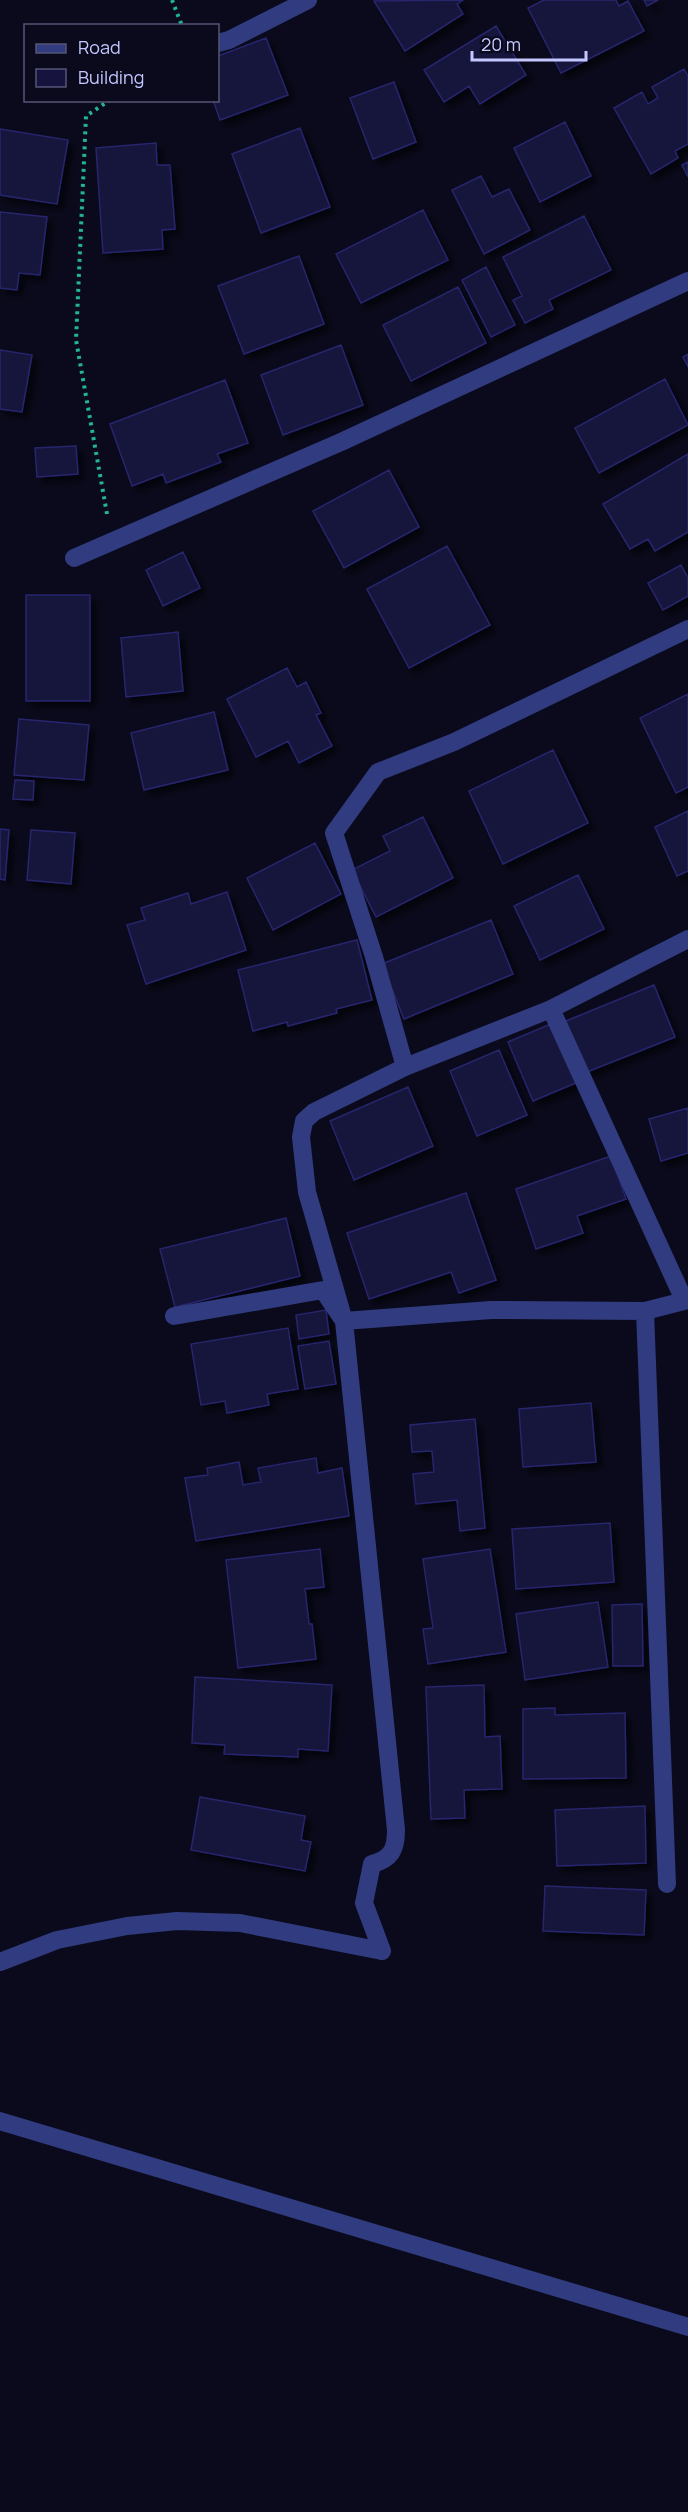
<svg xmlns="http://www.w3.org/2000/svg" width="688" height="2512" font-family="Manrope,sans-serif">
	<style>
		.building { fill: #16143e; stroke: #27256c; stroke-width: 1.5; filter: url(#shadow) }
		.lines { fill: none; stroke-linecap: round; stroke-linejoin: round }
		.path { stroke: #23b494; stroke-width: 4; stroke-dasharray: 3 4.5; stroke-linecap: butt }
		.minor { stroke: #313b7f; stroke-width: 18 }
	</style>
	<defs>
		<filter id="shadow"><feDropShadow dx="5.5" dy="5.5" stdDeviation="3" flood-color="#0009"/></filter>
	</defs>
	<rect width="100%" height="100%" fill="#0a0a1c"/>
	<path class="building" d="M463 0 457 4 463 14 405 51 374 1Z
		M544 0H616L619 6 628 1 644 31 561 73 528 8Z
		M644 0H658L647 6Z
		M496 26 526 75 480 104 469 86 444 102 424 70Z
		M266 38 288 95 220 120 213 100H218V56Z
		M684 69 688 76V144L675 151 678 158 651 174 614 108 642 92 648 104 658 98 652 87Z
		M394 82 416 142 373 159 350 98Z
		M565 122 591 176 540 202 514 148Z
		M300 128 330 207 261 233 232 154Z
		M0 129 68 140 57 204 0 195Z
		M156 143 157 165H170L175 229 162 230 163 249 103 253 96 148Z
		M688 162V177L682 165Z
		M481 176 492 197 509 189 530 230 484 254 452 190Z
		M423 210 448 260 361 303 336 254Z
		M0 212 47 217 40 275 19 273 17 290 0 288Z
		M584 216 611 270 549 300 553 309 525 323 513 300 522 296 503 257Z
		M299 256 324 324 244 354 218 286Z
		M486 267 515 325 491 337 462 280Z
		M458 287 486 343 411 381 383 325Z
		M341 345 363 405 283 435 261 375Z
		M0 350 32 355 22 412 0 409Z
		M688 354V367L683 357Z
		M665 379 688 425 599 473 575 428Z
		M225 380 248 443 217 454 221 462 166 483 163 474 132 486 110 424Z
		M76 446 78 474 37 477 35 448Z
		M688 454V532L655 551 648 539 630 549 603 504Z
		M389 470 419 527 344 568 313 511Z
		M447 546 490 625 409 668 367 589Z
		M183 552 200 588 163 606 146 570Z
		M681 565 688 578V596L663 610 648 583Z
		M26 595H90V701H26Z
		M178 632 183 691 126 697 121 638Z
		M287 668 297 687 306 682 321 713 316 715 332 746 299 763 288 741 256 757 227 699Z
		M688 694V787L676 793 640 718Z
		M214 712 228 770 144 790 131 733Z
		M19 719 89 725 84 780 14 775Z
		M553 750 588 823 503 864 469 791Z
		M15 780 34 781 33 800 13 799Z
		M688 811V871L677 876 655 827Z
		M423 817 453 878 376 917 352 870 390 851 383 836Z
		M0 829 9 830 5 880 0 879Z
		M31 830 75 833 71 884 27 880Z
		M315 843 341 894 273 930 247 878Z
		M578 875 604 929 540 960 514 906Z
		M227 892 246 950 146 984 127 925 145 920 141 908 188 893 191 904Z
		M491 920 513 974 404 1019 382 964Z
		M357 940 372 1000 336 1009 337 1013 288 1026 287 1022 253 1031 238 970Z
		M654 985 675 1037 587 1072 566 1021Z
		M553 1023 578 1082 533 1101 508 1042Z
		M499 1050 527 1115 477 1136 450 1071Z
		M408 1087 433 1146 354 1180 330 1121Z
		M688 1108V1153L661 1161 649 1119Z
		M611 1156 626 1199 577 1216 583 1233 536 1249 516 1189Z
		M466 1193 496 1280 459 1293 451 1272 369 1299 347 1233Z
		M286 1218 300 1276 175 1307 160 1249Z
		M326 1310 329 1334 299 1339 296 1315Z
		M288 1328 298 1389 267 1394 269 1405 227 1413 225 1401 201 1405 191 1344Z
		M329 1341 336 1384 305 1389 298 1346Z
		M591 1403 596 1462 523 1467 519 1409Z
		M475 1419 485 1528 460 1531 457 1500 416 1504 413 1474 434 1472 432 1451 412 1452 410 1425Z
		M316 1458 318 1473 342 1468 349 1516 196 1541 185 1478 208 1475 207 1468 239 1462 243 1485 261 1482 258 1468Z
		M610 1523 614 1582 516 1589 512 1529Z
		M320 1549 324 1587 305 1589 309 1624H312L316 1659 238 1668 226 1560Z
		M490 1549 506 1652 428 1664 423 1629 433 1628 423 1559Z
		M598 1602 608 1667 525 1680 516 1614Z
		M642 1604 643 1666H613L612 1605Z
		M195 1677 332 1685 328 1751 298 1749V1757L224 1754 225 1745 192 1743Z
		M484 1685 485 1737 500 1736 502 1789 464 1790 465 1818 431 1819 426 1687Z
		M555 1708V1715L625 1713 626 1778 523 1779V1709Z
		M200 1797 305 1816 301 1840 311 1842 305 1871 191 1850Z
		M645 1806 646 1863 557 1866 555 1810Z
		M545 1886 646 1890 644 1935 543 1931Z"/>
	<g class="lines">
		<path class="path" d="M172 0 182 26
			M107 514 76 340 86 116 110 100"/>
		<path class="minor" d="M218 43 229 40 308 0
			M74 558 341 442 688 281
			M551 1009 684 1300
			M405 1067 374 957 334 833 378 772 454 742 688 629
			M645 1311 667 1884
			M174 1316 323 1290 344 1321 491 1310 645 1311 688 1300
			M382 1951 364 1903 372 1864C391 1859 396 1850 396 1830L344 1321 307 1192 301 1137 304 1121 314 1112 405 1067 551 1009 688 939
			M0 1962 57 1940 127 1926 177 1921 240 1923 382 1951
			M0 2121 688 2327"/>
	</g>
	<rect x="24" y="24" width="195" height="78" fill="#0a0a1c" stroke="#555677" stroke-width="1.5"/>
	<rect x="36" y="44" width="30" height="9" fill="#313b7f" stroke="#555677" stroke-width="1.5"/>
	<text x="78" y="54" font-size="18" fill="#c5c8ff">Road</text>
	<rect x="36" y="69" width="30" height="18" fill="#16143e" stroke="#555677" stroke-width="1.5"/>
	<text x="78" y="84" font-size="18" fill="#c5c8ff">Building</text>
	<path d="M472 51v9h114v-9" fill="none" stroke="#c5c8ff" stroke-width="3"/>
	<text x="481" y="51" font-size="18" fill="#c5c8ff" stroke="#0a0a1c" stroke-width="4.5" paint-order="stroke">20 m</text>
</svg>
